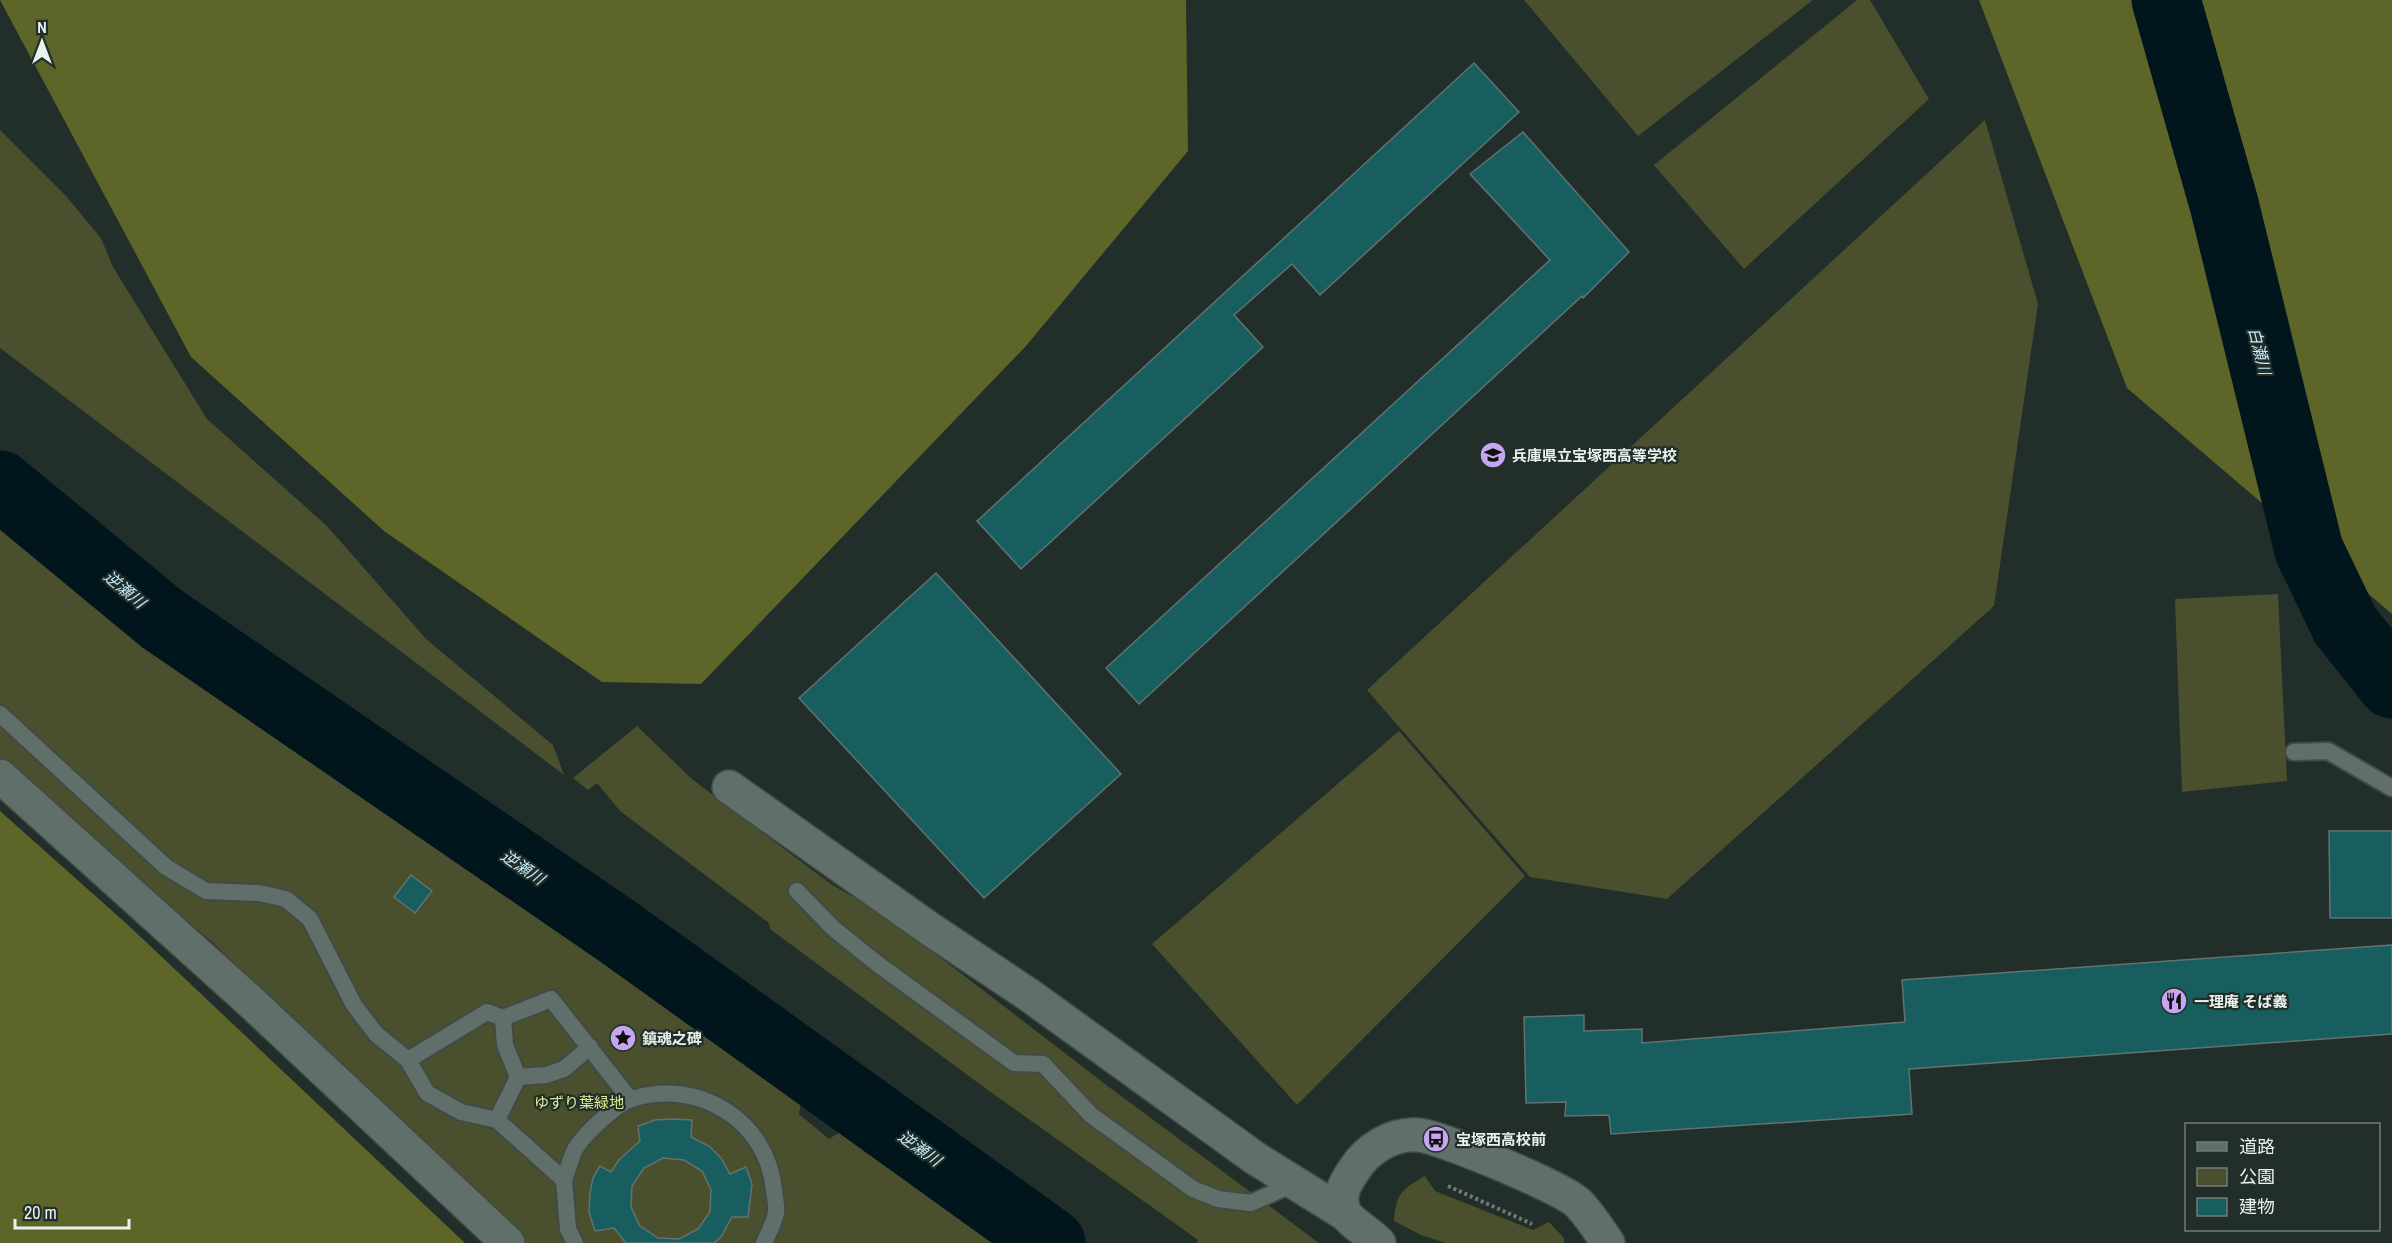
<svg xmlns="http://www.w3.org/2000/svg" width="2392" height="1243" font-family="'Archivo Narrow','Noto Sans JP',sans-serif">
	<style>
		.green { fill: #4a4f2e }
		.forest { fill: #5e6529 }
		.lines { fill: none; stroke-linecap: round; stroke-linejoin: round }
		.river { stroke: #00151c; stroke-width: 69 }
		.building { fill: #195e5e; stroke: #617272; stroke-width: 1.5; fill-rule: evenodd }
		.lane-casing { stroke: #404b46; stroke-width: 20 }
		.street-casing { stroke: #404b46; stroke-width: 36 }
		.path { stroke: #707b76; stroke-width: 4; stroke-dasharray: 3 3; stroke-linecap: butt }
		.lane { stroke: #606f69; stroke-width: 16 }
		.street { stroke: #606f69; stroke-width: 33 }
		.labels { text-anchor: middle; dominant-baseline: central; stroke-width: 4.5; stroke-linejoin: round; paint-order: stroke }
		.poi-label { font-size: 15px; font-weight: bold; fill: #eaf2ee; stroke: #212e29; text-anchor: start }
		.park-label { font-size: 15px; fill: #e0ec93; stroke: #212e29 }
		.water-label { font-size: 16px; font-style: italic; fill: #c5ecfa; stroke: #212e29 }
	</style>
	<rect width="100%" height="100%" fill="#212e29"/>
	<path class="green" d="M1524 0H1813L1638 136Z
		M1857 0H1870L1929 99 1744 269 1654 165Z
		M1985 120 2038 304 1994 606 1667 899 1530 877 1367 690Z
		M0 130 66 196 101 238 113 267 207 419 327 526 426 639 553 745 564 775 0 348Z
		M0 501 210 654 452 837 521 883 518 892 531 891 698 1015 706 1013 802 1098 799 1114 829 1139 846 1128 1005 1243H520L380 1103 211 941 0 765Z
		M2278 594 2287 781 2182 792 2175 599Z
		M637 726 692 779 775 842 831 884 889 918 1109 1087 1319 1243H1197L1198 1240 985 1088 770 929 769 923 620 811 597 783 588 790 573 778Z
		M1399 731 1525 876 1297 1105 1152 944Z
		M1425 1176 1435 1191 1533 1230 1549 1222 1564 1238V1243H1446L1421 1235 1394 1221C1396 1193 1402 1189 1425 1176Z"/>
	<path class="forest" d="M0 0H1186L1188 151 1026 346 701 684 602 682 384 531 191 357Z
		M1979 0H2392V614L2127 388Z
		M0 811 128 925 465 1243H0Z"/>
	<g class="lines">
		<path class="river" d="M2166 0 2224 204 2309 550 2345 625 2392 684
			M0 485 162 619 621 934 1051 1243"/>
	</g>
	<path class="building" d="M1474 63 1519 112 1320 295 1292 264 1234 315 1263 347 1021 569 977 521Z
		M1523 132 1629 252 1583 298 1582 296 1139 704 1106 668 1550 260 1470 174Z
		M936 573 1121 774 984 898 799 698Z
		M2329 831H2392V918H2330Z
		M411 875 432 891 415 913 394 897Z
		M2392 945V1034L1909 1069 1912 1114 1611 1134 1609 1115 1565 1116 1566 1102 1526 1103 1524 1017 1584 1015V1031L1642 1029V1043L1905 1022 1902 980Z
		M672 1119 692 1120 691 1137 709 1146 721 1158 730 1174 746 1167 752 1184 748 1217H732L721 1237 714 1243H626L614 1228 595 1231 589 1212 590 1193 593 1178 600 1166 611 1172 619 1160 640 1141 638 1126 655 1120ZM663 1158 684 1160 702 1171 711 1190 710 1212 698 1229 679 1239 658 1238 640 1226 631 1207 632 1186 644 1168Z"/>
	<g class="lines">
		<defs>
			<path id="lane" d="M0 714 166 867 206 891 259 893 286 899 310 919 354 1005 376 1034 408 1060 427 1093 461 1112 497 1120 564 1180 568 1229 575 1243
				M2294 752 2328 751 2392 788
				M797 891 834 929 879 965 1014 1063 1043 1064 1091 1115 1193 1189 1218 1199 1251 1203 1295 1183
				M503 1018 505 1045 518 1077
				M408 1060 487 1012 503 1018 551 999 630 1099
				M497 1120 518 1077 546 1075 564 1069 590 1047
				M564 1180C568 1170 571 1155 577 1146 586 1133 617 1103 632 1099 698 1078 768 1120 774 1191 775 1198 777 1207 776 1213 774 1223 768 1234 764 1243"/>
			<path id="street" d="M0 776 252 1003 508 1243
				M729 787 930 929 1029 995 1255 1158 1345 1214
				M1379 1243C1371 1234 1350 1222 1345 1213 1337 1197 1345 1183 1354 1170 1367 1149 1392 1133 1419 1135 1440 1137 1563 1188 1578 1203 1589 1214 1599 1230 1608 1243"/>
		</defs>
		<use href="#lane" class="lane-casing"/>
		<use href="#street" class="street-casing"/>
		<path class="path" d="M1448 1186 1532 1224"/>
		<use href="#lane" class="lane"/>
		<use href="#street" class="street"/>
	</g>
	<defs>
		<symbol id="school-disc" viewBox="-11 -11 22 22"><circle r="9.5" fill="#c6a6f0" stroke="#212e29"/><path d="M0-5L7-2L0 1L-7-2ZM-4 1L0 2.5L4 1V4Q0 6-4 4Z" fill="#111"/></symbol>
		<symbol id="restaurant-disc" viewBox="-11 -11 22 22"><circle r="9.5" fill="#c6a6f0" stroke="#212e29"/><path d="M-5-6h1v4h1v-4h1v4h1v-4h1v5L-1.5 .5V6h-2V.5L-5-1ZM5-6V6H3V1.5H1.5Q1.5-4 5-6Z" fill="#111"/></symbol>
		<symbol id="sight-disc" viewBox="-11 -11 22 22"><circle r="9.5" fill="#c6a6f0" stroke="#212e29"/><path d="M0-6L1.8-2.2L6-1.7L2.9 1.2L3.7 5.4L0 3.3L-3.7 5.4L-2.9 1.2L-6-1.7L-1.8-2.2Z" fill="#111"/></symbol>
		<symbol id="bus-disc" viewBox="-11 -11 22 22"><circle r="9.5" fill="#c6a6f0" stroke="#212e29"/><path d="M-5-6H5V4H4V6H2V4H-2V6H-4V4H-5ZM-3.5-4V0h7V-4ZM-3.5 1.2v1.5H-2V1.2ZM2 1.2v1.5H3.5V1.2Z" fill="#111"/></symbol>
	</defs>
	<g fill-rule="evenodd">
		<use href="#school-disc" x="1478" y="440" width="30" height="30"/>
		<use href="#restaurant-disc" x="2159" y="986" width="30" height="30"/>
		<use href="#sight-disc" x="608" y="1023" width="30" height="30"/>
		<use href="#bus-disc" x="1421" y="1124" width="30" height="30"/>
	</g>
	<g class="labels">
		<g class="poi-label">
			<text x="1512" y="455">兵庫県立宝塚西高等学校</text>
			<text x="2194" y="1001">一理庵 そば義</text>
			<text x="642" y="1038">鎮魂之碑</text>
			<text x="1456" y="1139">宝塚西高校前</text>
		</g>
		<g class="park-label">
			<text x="579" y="1102">ゆずり葉緑地</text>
		</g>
		<g class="water-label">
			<text transform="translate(2260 351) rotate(76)">白瀬川</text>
			<text transform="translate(125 589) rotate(40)">逆瀬川</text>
			<text transform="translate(523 867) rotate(34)">逆瀬川</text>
			<text transform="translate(920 1148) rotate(36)">逆瀬川</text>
		</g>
	</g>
	<rect x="2185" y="1123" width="195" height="108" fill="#212e29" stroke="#717c78" stroke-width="1.5"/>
	<rect x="2197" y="1142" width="30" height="9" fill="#606f69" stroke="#717c78" stroke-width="1.5"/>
	<text x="2239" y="1153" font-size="18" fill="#eaf2ee">道路</text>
	<rect x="2197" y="1168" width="30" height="18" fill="#4a4f2e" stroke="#717c78" stroke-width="1.5"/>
	<text x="2239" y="1183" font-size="18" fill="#eaf2ee">公園</text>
	<rect x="2197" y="1198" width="30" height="18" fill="#195e5e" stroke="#717c78" stroke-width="1.5"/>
	<text x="2239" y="1213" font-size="18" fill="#eaf2ee">建物</text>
	<g transform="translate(42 42)" stroke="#212e29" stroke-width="4.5" paint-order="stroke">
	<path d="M0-4.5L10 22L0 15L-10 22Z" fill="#eaf2ee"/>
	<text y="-9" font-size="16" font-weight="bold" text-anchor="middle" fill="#eaf2ee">N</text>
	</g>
	<path d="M15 1219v9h114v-9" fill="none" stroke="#eaf2ee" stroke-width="3"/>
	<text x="24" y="1219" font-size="18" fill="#eaf2ee" stroke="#212e29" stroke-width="4.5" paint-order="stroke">20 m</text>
</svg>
